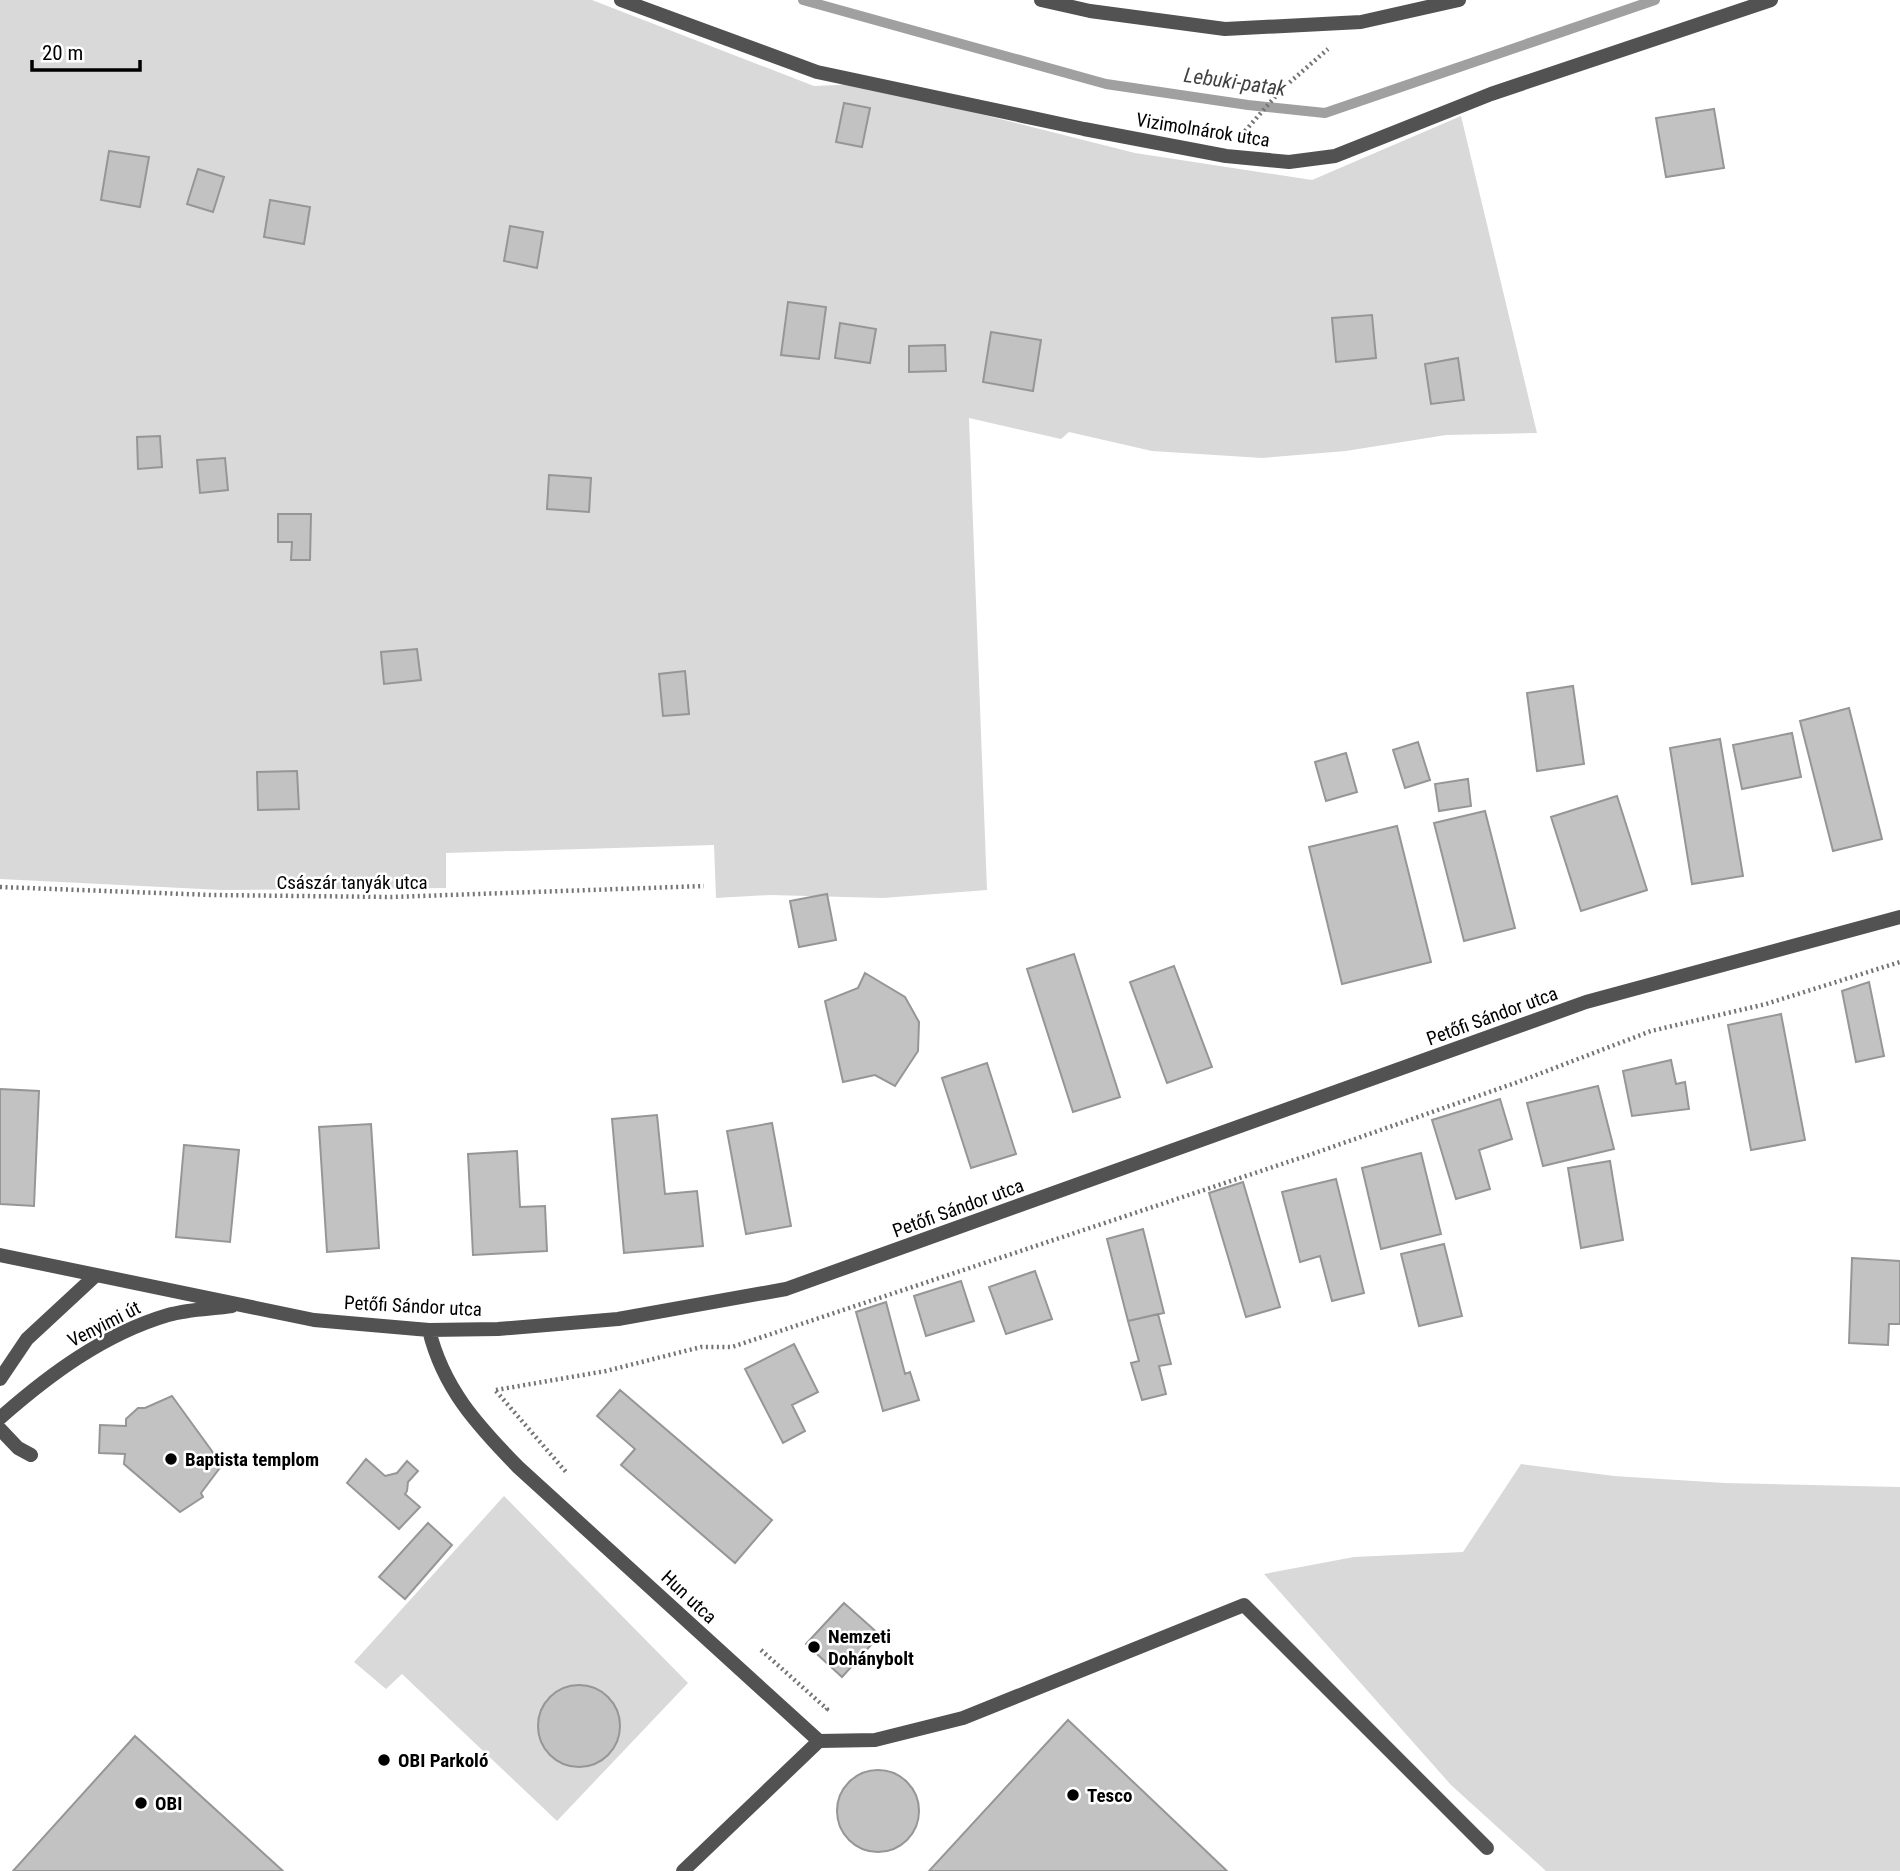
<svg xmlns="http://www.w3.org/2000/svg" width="1900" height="1871" font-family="'Roboto Condensed',sans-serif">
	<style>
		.green { fill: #d9d9d9 }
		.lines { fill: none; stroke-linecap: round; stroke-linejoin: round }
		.stream { stroke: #a0a0a0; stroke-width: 10 }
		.building { fill: #c2c2c2; stroke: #969696; stroke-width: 2 }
		.path { stroke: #747474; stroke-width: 4.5; stroke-dasharray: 2 3.5; stroke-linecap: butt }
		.service { stroke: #525252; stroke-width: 14 }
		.minor { stroke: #525252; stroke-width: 14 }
		.poi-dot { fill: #000; stroke: #fff; stroke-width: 2.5 }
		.labels { text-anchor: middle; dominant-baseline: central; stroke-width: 5; stroke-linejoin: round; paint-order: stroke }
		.street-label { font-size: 19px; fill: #000; stroke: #fff }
		.poi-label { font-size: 19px; font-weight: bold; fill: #000; stroke: #fff; text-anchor: start }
		.water-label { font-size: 21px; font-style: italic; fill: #414141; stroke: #fff }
	</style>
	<rect width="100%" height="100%" fill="#fff"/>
	<path class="green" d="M0 0H592L814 86 862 84 1135 153 1312 180 1461 116 1537 433 1446 435 1346 451 1262 458 1152 451 1069 432 1061 439 969 418 987 890 883 898 770 895 716 898 714 845 446 853V888L222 890 0 879Z
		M1521 1464 1614 1476 1725 1483 1900 1487V1871H1546L1451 1785 1264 1574 1354 1557 1463 1552Z
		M504 1496 688 1683 557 1821 402 1674 386 1689 354 1662Z"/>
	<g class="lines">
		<path class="stream" d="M803 0 1106 84 1248 105 1325 113 1655 0"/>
	</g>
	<path class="building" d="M844 103 870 108 862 147 836 142Z
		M1714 109 1724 168 1666 177 1656 118Z
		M109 151 149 157 140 207 101 200Z
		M198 169 224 177 213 212 187 204Z
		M270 200 310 207 304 244 264 237Z
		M510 226 543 232 537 268 504 261Z
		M788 302 826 307 819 359 781 355Z
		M1372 315 1376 358 1336 362 1332 318Z
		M840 323 876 329 870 363 835 358Z
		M991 332 1041 340 1033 391 983 382Z
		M945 345 946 371 909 372V346Z
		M1458 358 1464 400 1431 404 1425 364Z
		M160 436 162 467 138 469 137 437Z
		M225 458 228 490 200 493 197 460Z
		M549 475 591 478 589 512 547 509Z
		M278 514H311L310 560H291L292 542H278Z
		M417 649 421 680 384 684 381 652Z
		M685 671 689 714 663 716 659 674Z
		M1573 686 1584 764 1537 771 1527 693Z
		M1849 708 1882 839 1833 851 1800 721Z
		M1792 733 1801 777 1742 789 1733 745Z
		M1720 739 1743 876 1692 884 1670 748Z
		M1418 742 1430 780 1405 788 1393 750Z
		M1346 753 1357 792 1326 801 1315 762Z
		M297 771 299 809 258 810 257 772Z
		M1468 779 1471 806 1439 811 1435 784Z
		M1617 796 1647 890 1581 911 1551 817Z
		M1485 811 1515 928 1464 941 1434 823Z
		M1397 826 1431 962 1342 984 1309 847Z
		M827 894 836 940 799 947 790 901Z
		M1074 954 1120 1097 1073 1112 1027 969Z
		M1174 966 1212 1067 1167 1083 1130 982Z
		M865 973 905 997 919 1022 918 1051 895 1086 875 1075 843 1082 825 1001 858 988Z
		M1869 982 1884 1056 1856 1062 1842 991Z
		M1781 1014 1805 1140 1751 1150 1728 1025Z
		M1671 1060 1676 1084 1685 1082 1689 1109 1632 1116 1623 1071Z
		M987 1063 1016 1154 971 1168 942 1078Z
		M1598 1086 1614 1149 1543 1166 1527 1103Z
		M0 1089 39 1091 34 1206 0 1204Z
		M1500 1099 1512 1139 1479 1150 1490 1189 1456 1199 1432 1120Z
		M657 1115 665 1194 697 1191 703 1246 624 1253 612 1119Z
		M772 1123 791 1226 746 1234 727 1131Z
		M371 1124 379 1248 327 1252 319 1127Z
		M184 1145 239 1150 230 1242 176 1237Z
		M517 1151 520 1207 545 1206 547 1251 473 1255 468 1154Z
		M1421 1153 1441 1234 1381 1249 1362 1168Z
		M1610 1161 1623 1240 1581 1248 1568 1168Z
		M1336 1179 1364 1293 1332 1301 1320 1256 1300 1262 1282 1192Z
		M1243 1182 1280 1307 1246 1317 1209 1193Z
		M1143 1229 1164 1313 1128 1321 1107 1239Z
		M1444 1244 1462 1316 1419 1326 1401 1254Z
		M1852 1258 1900 1261V1324H1889L1888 1345 1849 1343Z
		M1035 1271 1052 1319 1006 1334 989 1287Z
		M961 1281 974 1321 926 1336 914 1296Z
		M886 1302 905 1374 910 1372 919 1400 883 1411 856 1312Z
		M1158 1314 1171 1364 1159 1366 1166 1394 1142 1400 1131 1363 1139 1361 1128 1321Z
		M794 1344 818 1392 792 1405 805 1431 783 1443 745 1369Z
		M620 1390 772 1520 735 1563 621 1465 635 1449 597 1416Z
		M172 1396 222 1465 201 1493 203 1497 180 1512 124 1464 125 1454 99 1453 100 1425 126 1426V1419L138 1408H145Z
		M366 1459 385 1476 397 1473 407 1461 418 1471 408 1482 407 1491 405 1494 420 1507 399 1529 347 1483Z
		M428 1523 452 1545 405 1599 379 1577Z
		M844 1603 880 1635 842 1677 806 1644Z
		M538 1726a41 41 0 1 1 82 0a41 41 0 1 1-82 0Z
		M1068 1720 1227 1871H929Z
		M135 1736 283 1871H13Z
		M837 1811a41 41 0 1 1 82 0a41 41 0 1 1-82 0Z"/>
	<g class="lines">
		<path class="path" d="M1245 131 1282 89 1328 49
			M0 887 212 895 392 897 704 886
			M496 1390 606 1371 701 1347H732L1312 1154 1518 1082 1651 1031 1766 1004 1900 962
			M496 1391 566 1472
			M761 1650 827 1709 824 1712"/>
		<path class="service" d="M0 1429 18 1448 31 1455
			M819 1741 875 1740 963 1718 1244 1605 1487 1848"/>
		<path class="minor" d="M621 0 817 72 1084 129 1226 156 1289 162 1335 156 1491 94 1771 0
			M1041 0 1090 11 1225 29 1361 22 1459 0
			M0 1255 314 1320 429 1330 498 1329 618 1319 786 1289 1586 1002 1900 917
			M429 1330C443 1388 477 1425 518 1467L819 1741 683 1871
			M0 1379 27 1339 96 1275
			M0 1418C50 1374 104 1334 168 1315 188 1309 212 1309 232 1306"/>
	</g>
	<g class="poi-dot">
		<circle cx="171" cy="1459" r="7"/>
		<circle cx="814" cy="1647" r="7"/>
		<circle cx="384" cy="1760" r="7"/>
		<circle cx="1073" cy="1795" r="7"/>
		<circle cx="141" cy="1803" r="7"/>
	</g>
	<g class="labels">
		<g class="street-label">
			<text transform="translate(1203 130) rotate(9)">Vizimolnárok utca</text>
			<text x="352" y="882">Császár tanyák utca</text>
			<text transform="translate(1492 1016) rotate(-20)">Petőfi Sándor utca</text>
			<text transform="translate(958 1208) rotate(-20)">Petőfi Sándor utca</text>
			<text transform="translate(413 1306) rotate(3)">Petőfi Sándor utca</text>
			<text transform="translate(104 1324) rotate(-27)">Venyimi út</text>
			<text transform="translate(689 1597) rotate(43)">Hun utca</text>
		</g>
		<g class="poi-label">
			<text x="185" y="1459">Baptista templom</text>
			<text x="828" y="1636">Nemzeti<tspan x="828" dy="22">Dohánybolt</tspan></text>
			<text x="398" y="1760">OBI Parkoló</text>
			<text x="1087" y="1795">Tesco</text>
			<text x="155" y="1803">OBI</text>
		</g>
		<g class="water-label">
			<text transform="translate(1235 82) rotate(8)">Lebuki-patak</text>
		</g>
	</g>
	<path d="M32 60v10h108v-10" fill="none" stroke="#000000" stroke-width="3.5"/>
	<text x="42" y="60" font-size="21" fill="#000000" stroke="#ffffff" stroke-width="5" paint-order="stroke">20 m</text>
</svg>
